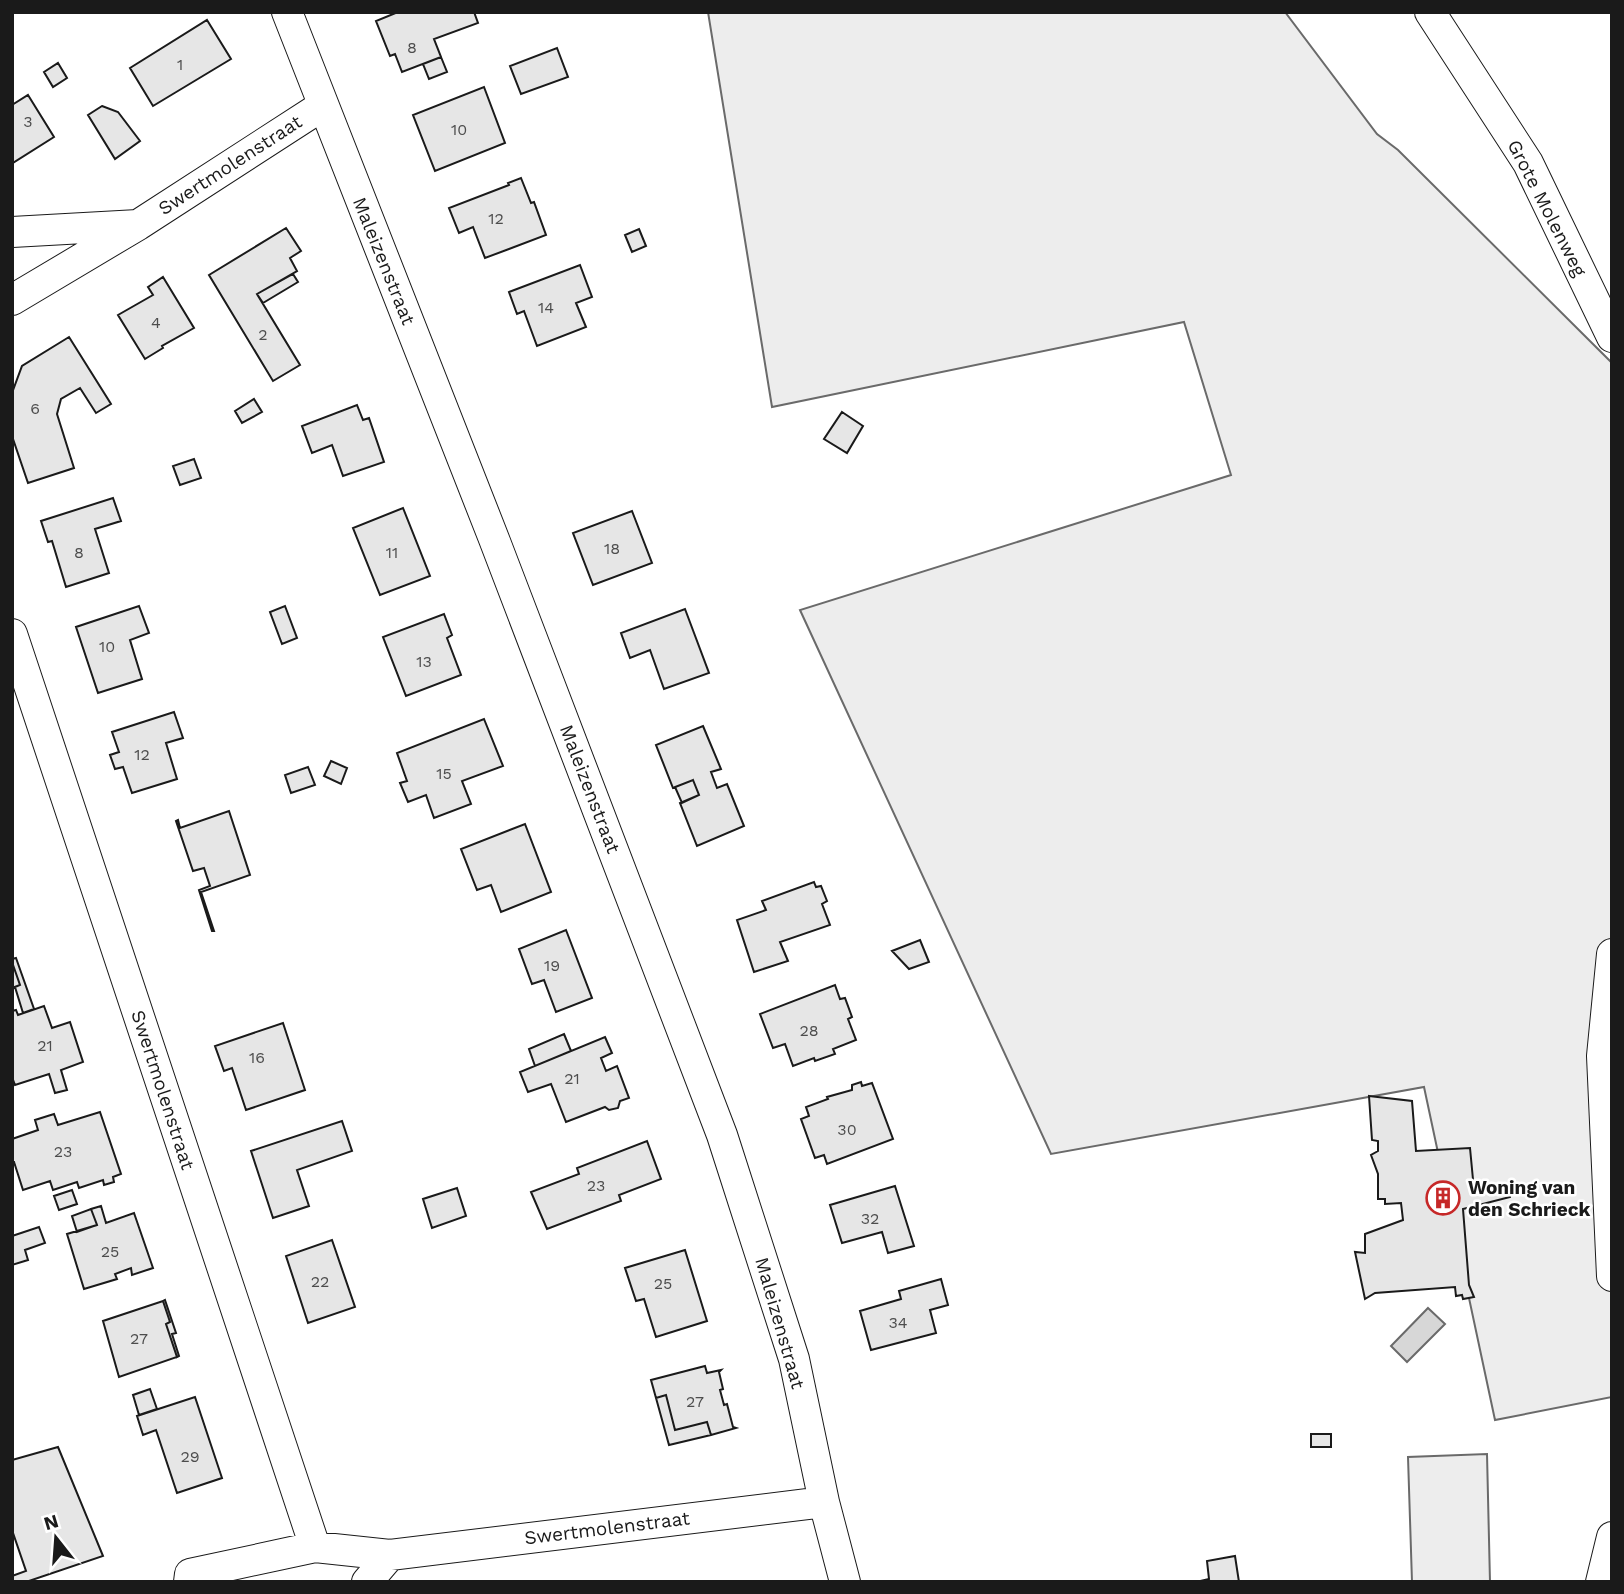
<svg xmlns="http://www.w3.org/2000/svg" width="1624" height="1594" font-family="'Work Sans',sans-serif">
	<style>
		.green { fill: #ededed; stroke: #6a6a6a; stroke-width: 2 }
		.water { fill: #d7d7d7; stroke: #6a6a6a; stroke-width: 2 }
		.building { fill: #e6e6e6; stroke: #1a1a1a; stroke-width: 2 }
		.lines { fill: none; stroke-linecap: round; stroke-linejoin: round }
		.street-casing { stroke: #1a1a1a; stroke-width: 32 }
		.street { stroke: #fff; stroke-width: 30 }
		.labels { text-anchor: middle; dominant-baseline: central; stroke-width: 5; stroke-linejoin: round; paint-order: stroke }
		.number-label { font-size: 16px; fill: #4d4d4d }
		.street-label { font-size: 19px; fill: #1a1a1a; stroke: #fff }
		.poi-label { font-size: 19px; font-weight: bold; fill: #1a1a1a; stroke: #fff; text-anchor: start }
	</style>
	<rect width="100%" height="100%" fill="#fff"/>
	<path class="green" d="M708 12H1285L1377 134 1398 150 1612 363V1397L1495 1420 1424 1087 1051 1154 800 610 1231 475 1184 322 772 407Z
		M1487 1454 1490 1582H1412L1408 1457Z"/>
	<path class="water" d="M1428 1308 1445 1324 1407 1362 1391 1346Z"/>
	<path class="building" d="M398 12H474L478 23 434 39 441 57 402 72 395 54 390 56 376 21Z
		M207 20 231 59 153 106 130 68Z
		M557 48 568 77 521 94 510 66Z
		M441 57 447 72 429 79 423 64Z
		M58 63 67 78 53 87 44 72Z
		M484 87 505 143 435 171 413 115Z
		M28 95 54 137 13 163 12 166V105Z
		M102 106 118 112 140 141 115 159 88 115Z
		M521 178 531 203 534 202 546 235 485 258 473 227 459 233 449 208 509 185 508 183Z
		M286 228 301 251 290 258 297 271 257 294 300 365 273 381 209 275Z
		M639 229 646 246 632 252 625 235Z
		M580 265 592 297 576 303 586 327 537 346 524 311 517 314 509 292Z
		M293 274 298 282 263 303 257 294Z
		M163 277 194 328 162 346 163 348 145 359 118 315 153 295 148 287Z
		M69 337 111 404 96 413 80 388 61 399 57 414 74 468 28 483 12 436V393L22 366Z
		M254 399 262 412 242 423 235 411Z
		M357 405 363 420 369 418 384 462 343 476 332 445 312 453 302 426Z
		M842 412 863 426 847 453 824 439Z
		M194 459 201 478 180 485 173 466Z
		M113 498 121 521 95 529 109 573 66 587 52 541 48 542 41 521Z
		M403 508 430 576 380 595 353 528Z
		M632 511 652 563 593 585 573 533Z
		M139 606 149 633 130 640 142 679 98 693 76 627Z
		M285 606 297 638 282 644 270 612Z
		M685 609 709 673 664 689 650 650 630 658 621 633Z
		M444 614 452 635 447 638 461 675 406 696 383 637Z
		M174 712 183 738 166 743 177 779 132 793 123 767 115 769 110 755 119 752 112 732Z
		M484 719 503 766 462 781 471 804 434 818 426 795 408 802 400 783 407 781 397 753Z
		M703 726 721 769 711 772 717 788 727 784 744 826 697 846 680 803 699 795 693 780 673 788 656 745Z
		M331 761 347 768 341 784 324 776Z
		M308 767 315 785 291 793 285 775Z
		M693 780 699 795 682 803 675 787Z
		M229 811 250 875 201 892 214 931H212L199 890 210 886 204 868 193 871 176 821 178 820 180 828Z
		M525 824 551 892 501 912 491 885 477 890 461 849Z
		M814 882 816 887 821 886 827 901 822 904 830 925 780 942 788 961 754 972 737 920 766 910 762 901Z
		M566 930 592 998 556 1012 544 980 532 984 519 949Z
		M920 940 929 962 909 969 892 951Z
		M16 958 34 1009 23 1013 15 987 20 985 12 962V959Z
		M12 962 20 985 12 988Z
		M835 985 840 999 845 998 852 1017 848 1019 856 1040 833 1049 835 1054 815 1061 814 1058 793 1066 785 1044 773 1048 760 1014Z
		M44 1006 52 1028 70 1022 83 1062 61 1070 67 1090 55 1093 49 1074 15 1085 12 1077V1011L16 1010 18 1015Z
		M283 1023 305 1090 246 1110 232 1068 224 1071 215 1046Z
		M564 1034 571 1051 535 1066 529 1049Z
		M605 1037 612 1053 601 1058 606 1071 617 1066 629 1098 620 1101 618 1108 609 1110 605 1107 566 1122 551 1084 528 1092 520 1072Z
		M861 1082 862 1086 872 1083 893 1139 827 1164 824 1155 815 1158 801 1119 809 1116 806 1107 828 1099 827 1097 852 1090V1085Z
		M1369 1096 1412 1101 1416 1151 1470 1148 1474 1190 1509 1187 1510 1197 1463 1209 1469 1285 1474 1297 1463 1299 1462 1295 1456 1296 1455 1287 1375 1293 1365 1299 1355 1252 1365 1253V1234L1403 1220 1401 1203 1385 1204V1199H1378V1174L1371 1155 1378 1151V1141L1372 1140Z
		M100 1112 121 1174 113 1177 114 1182 104 1185 103 1180 79 1188 77 1182 53 1190 50 1181 23 1190 14 1162H12V1139L38 1130 35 1120 54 1114 58 1125Z
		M342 1121 352 1151 297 1170 309 1206 273 1218 251 1151Z
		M647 1141 661 1179 619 1195 621 1201 547 1229 531 1192 579 1174 577 1168Z
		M895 1186 914 1246 888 1253 882 1232 842 1243 830 1205Z
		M457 1188 466 1216 432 1228 423 1199Z
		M72 1190 77 1204 59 1210 54 1196Z
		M101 1206 106 1223 134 1213 153 1268 132 1275 131 1268 115 1274 117 1279 84 1289 67 1234 97 1225 91 1209Z
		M91 1209 97 1225 77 1232 72 1216Z
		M39 1227 45 1243 25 1250 28 1260 12 1265V1236Z
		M332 1240 355 1307 308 1323 286 1256Z
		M685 1250 707 1321 656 1337 644 1299 636 1301 625 1268Z
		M941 1279 948 1305 930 1310 936 1333 871 1350 860 1311 901 1299 899 1291Z
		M165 1300 176 1333 172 1334 179 1356 177 1357 166 1324 170 1322 163 1301Z
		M163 1301 170 1322 166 1324 177 1357 119 1377 103 1321Z
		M705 1366 707 1373 721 1370 719 1372 723 1389 720 1390 724 1405 727 1404 733 1427 736 1428 711 1435 707 1422 675 1430 666 1395 656 1398 651 1380Z
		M150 1389 157 1409 139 1415 133 1395Z
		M666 1395 675 1430 707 1422 711 1435 669 1445 656 1398Z
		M195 1397 222 1478 177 1493 156 1430 143 1435 137 1416Z
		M1311 1434H1331V1447H1311Z
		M58 1447 103 1556 26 1582H12V1576L26 1571 12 1530V1460Z
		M1235 1556 1239 1582H1196L1209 1579 1207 1561Z"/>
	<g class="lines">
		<defs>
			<path id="street" d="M287 12 494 539 722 1135 794 1359 824 1502 845 1582
				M1430 12 1528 163 1612 337
				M138 225 322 106
				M12 232 138 225 12 300
				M12 634 315 1547
				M1612 954 1602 1056 1612 1276
				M390 1555 824 1502
				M189 1582 190 1574 315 1547 390 1555 367 1582
				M1601 1582 1612 1537"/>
		</defs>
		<use href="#street" class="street-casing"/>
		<use href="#street" class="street"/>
	</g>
	<defs>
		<symbol id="building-ring" viewBox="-11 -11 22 22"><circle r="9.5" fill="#fff" stroke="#c62828" stroke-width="1.5"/><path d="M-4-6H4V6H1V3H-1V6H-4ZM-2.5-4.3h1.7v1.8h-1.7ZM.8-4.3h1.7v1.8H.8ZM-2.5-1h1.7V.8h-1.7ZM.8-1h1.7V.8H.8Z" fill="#c62828"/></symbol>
	</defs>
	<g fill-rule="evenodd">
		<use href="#building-ring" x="1424" y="1179" width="38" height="38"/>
	</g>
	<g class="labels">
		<g class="number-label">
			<text x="412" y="47">8</text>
			<text x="180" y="64">1</text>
			<text x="28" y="121">3</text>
			<text x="459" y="129">10</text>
			<text x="496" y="218">12</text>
			<text x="546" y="307">14</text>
			<text x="156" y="322">4</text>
			<text x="263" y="334">2</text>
			<text x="35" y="408">6</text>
			<text x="612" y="548">18</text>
			<text x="79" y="552">8</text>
			<text x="392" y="552">11</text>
			<text x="107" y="646">10</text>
			<text x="424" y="661">13</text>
			<text x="142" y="754">12</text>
			<text x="444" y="773">15</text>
			<text x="552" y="965">19</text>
			<text x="809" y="1030">28</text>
			<text x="45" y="1045">21</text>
			<text x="257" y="1057">16</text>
			<text x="572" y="1078">21</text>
			<text x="847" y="1129">30</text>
			<text x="63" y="1151">23</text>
			<text x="596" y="1185">23</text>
			<text x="870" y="1218">32</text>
			<text x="110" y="1251">25</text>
			<text x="320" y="1281">22</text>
			<text x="663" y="1283">25</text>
			<text x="898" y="1322">34</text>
			<text x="139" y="1338">27</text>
			<text x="695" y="1401">27</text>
			<text x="190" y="1456">29</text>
		</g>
		<g class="street-label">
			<text transform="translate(230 165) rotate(-33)">Swertmolenstraat</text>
			<text transform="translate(1547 208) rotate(63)">Grote Molenweg</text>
			<text transform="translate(384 261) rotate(68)">Maleizenstraat</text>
			<text transform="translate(590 789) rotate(69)">Maleizenstraat</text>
			<text transform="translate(163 1090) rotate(72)">Swertmolenstraat</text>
			<text transform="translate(780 1323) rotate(74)">Maleizenstraat</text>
			<text transform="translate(607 1528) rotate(-7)">Swertmolenstraat</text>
		</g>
		<g class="poi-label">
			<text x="1468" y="1187">Woning van<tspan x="1468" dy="22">den Schrieck</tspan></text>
		</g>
	</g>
	<rect width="1624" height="1594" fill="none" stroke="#1a1a1a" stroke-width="28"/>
	<g transform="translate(56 1538) rotate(343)" stroke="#ffffff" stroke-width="5" paint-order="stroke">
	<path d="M0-5L12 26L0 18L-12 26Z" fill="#1a1a1a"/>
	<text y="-10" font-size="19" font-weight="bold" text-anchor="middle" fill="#1a1a1a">N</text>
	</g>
</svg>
